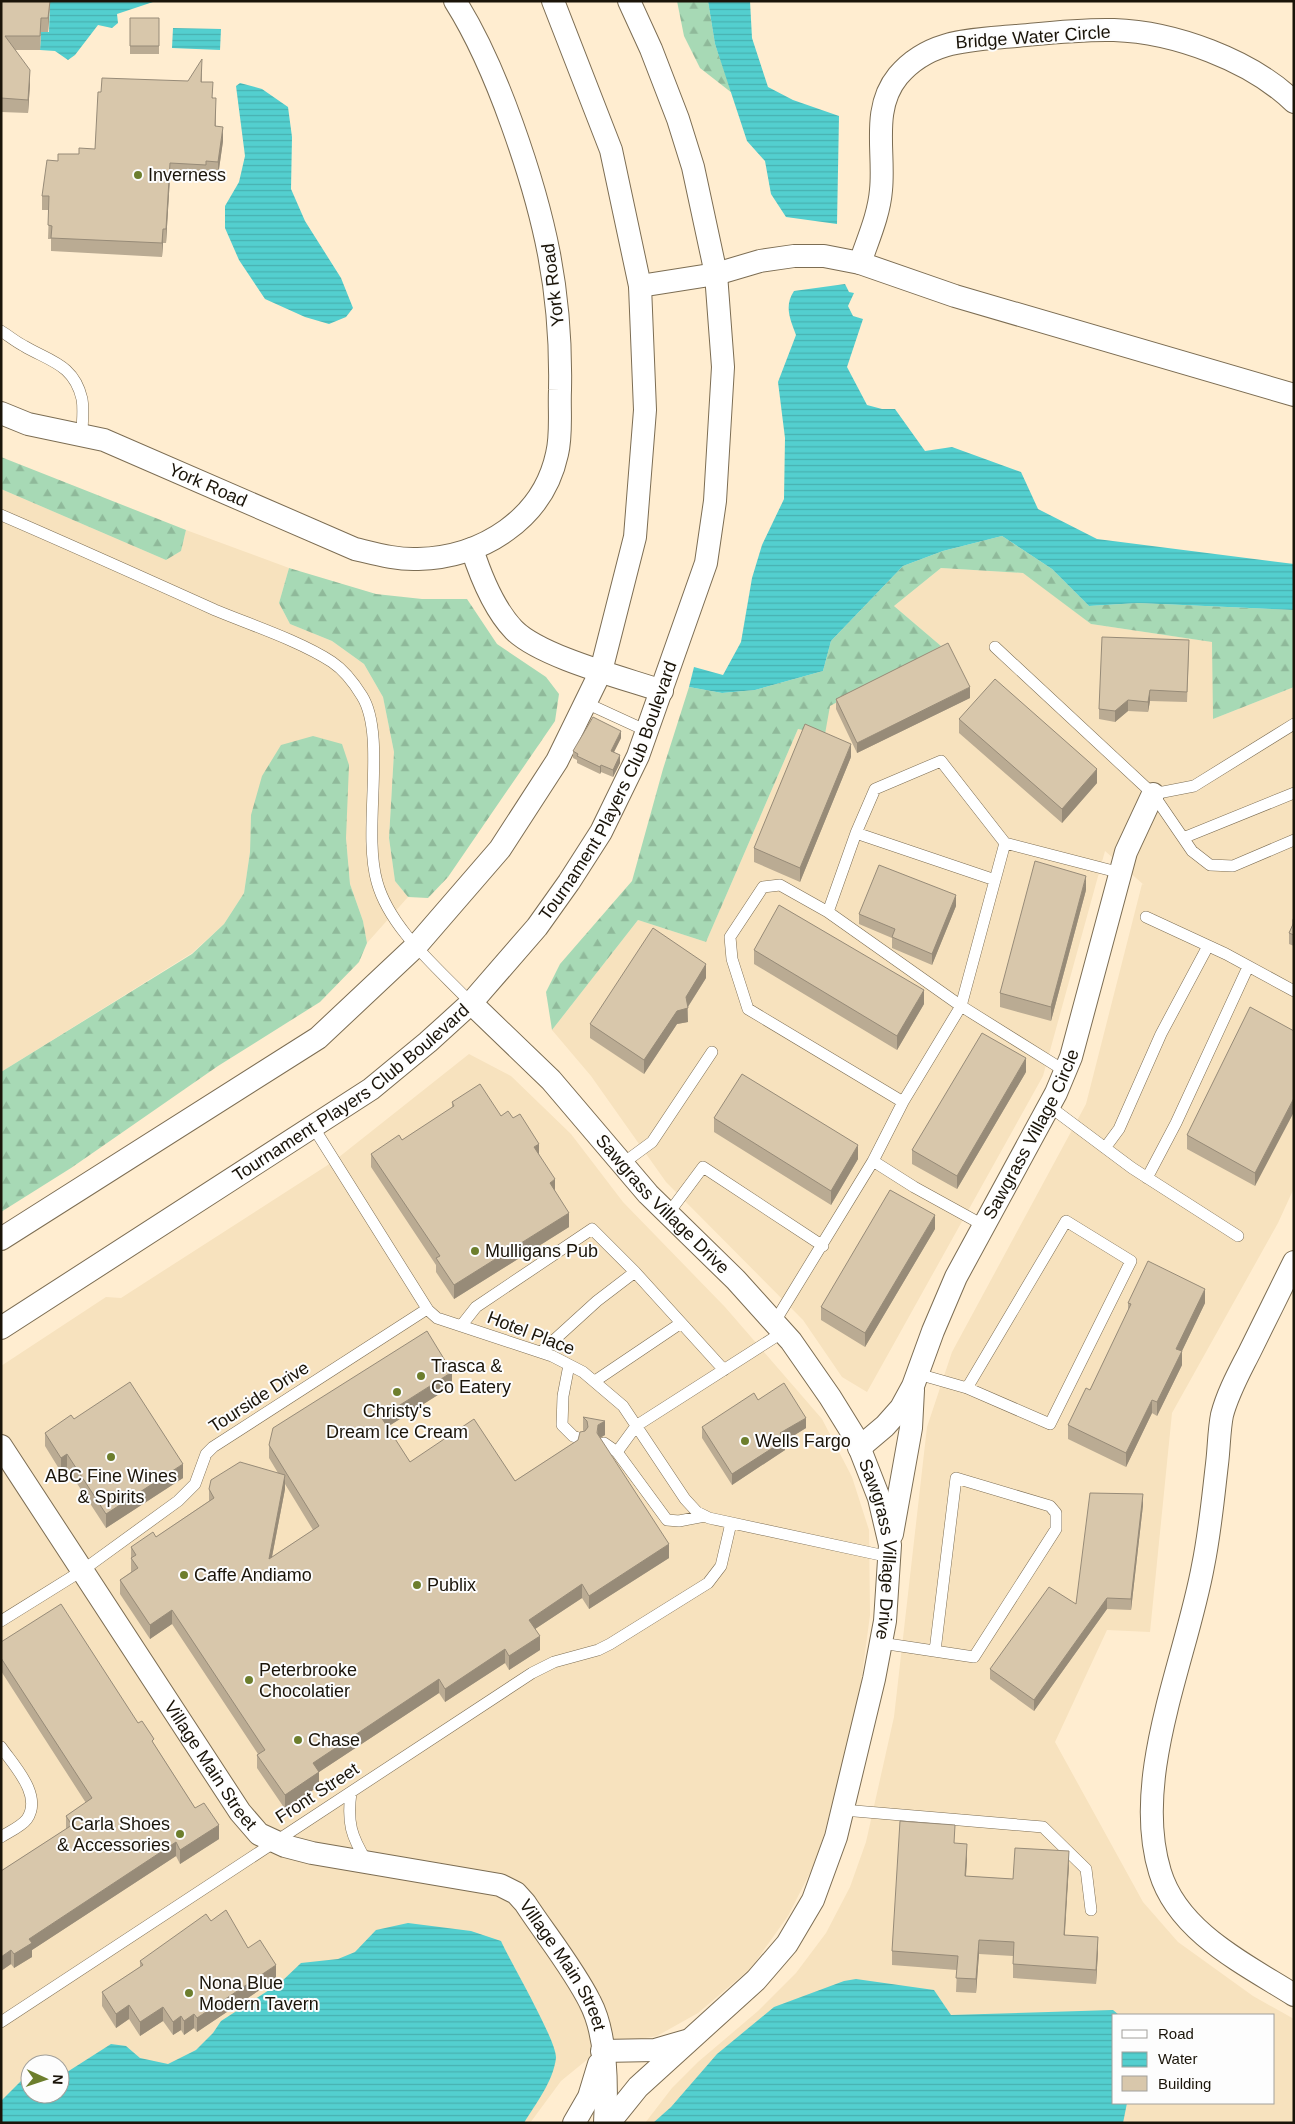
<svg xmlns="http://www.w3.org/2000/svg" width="1295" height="2124" font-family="Helvetica,sans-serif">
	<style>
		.built { fill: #f7e2be; fill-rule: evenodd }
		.forest { fill: url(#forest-firs) }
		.water { fill: url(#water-rules) }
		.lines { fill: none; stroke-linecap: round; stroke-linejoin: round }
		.service-casing { stroke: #7c6d53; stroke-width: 12 }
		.minor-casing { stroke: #7c6d53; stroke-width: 24 }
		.service { stroke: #fff; stroke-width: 11 }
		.minor { stroke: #fff; stroke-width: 22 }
		.wall { fill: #baab93; fill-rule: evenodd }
		.shaded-wall { fill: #978b78 }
		.building { fill: #d8c7ab; stroke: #978b78 }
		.poi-dot { fill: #6d7e2d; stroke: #fdfdfd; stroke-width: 2 }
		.labels { text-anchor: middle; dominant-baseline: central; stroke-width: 4; stroke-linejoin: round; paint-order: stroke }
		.street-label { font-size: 18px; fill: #1a1409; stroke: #fdfdfd }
		.poi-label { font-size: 18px; fill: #1a1409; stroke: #fdfdfd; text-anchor: start }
	</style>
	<defs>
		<pattern id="forest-firs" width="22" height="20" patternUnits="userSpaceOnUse" patternTransform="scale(1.25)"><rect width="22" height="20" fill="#a7d9b5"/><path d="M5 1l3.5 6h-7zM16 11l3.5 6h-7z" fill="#8fb99a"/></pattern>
		<pattern id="water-rules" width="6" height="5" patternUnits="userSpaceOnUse" patternTransform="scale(1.25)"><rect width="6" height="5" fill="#53cfcf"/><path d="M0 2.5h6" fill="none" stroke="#48b1b0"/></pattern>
	</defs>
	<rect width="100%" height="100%" fill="#ffedd0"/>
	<path class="built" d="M1 489 166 560 181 551 186 530 289 568 279 603 290 624 332 641 364 664 383 697 394 752 389 838 395 881 408 897 367 943 363 921 350 884 346 838 251 815 250 852 244 893 224 924 192 953 1 1072Z
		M941 568 1024 573 1091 624 1213 642V719L1294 687V1188L1278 1223 1172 1413 1150 1632 1107 1630 1055 1742 1143 1902 1178 1942 1253 1996 1294 2019V2123H645L672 2088 698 2062 758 2011 796 1973 826 1933 850 1887 866 1842 894 1717 927 1427 952 1352 1086 1104 1142 884 1144 885 1105 851 1043 1076 867 1392 842 1377 803 1320 666 1182 591 1076 552 1030 638 920 706 942 798 729 829 706 941 646 894 606ZM1114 2015H1274V2103H1114Z
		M469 1054 511 1076 571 1134 623 1202 725 1307 822 1419 852 1477 869 1530 870 1615 858 1705 818 1857 788 1916 751 1968 698 2013 657 2036 605 2045 561 2081 530 2123H1V1366L106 1297 121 1298 334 1161ZM30 2064H60V2094H30Z"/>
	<path class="forest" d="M677 1H708L715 44 732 93 700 68 684 36Z
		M1 457 186 530 181 551 166 560 1 489Z
		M1002 536 1052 569 1089 606 1138 603 1294 610V687L1213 719 1212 642 1091 624 1023 573 941 568 894 606 941 646 830 706 825 734 798 729 706 942 638 920 552 1030 546 992 560 964 632 881 663 769 689 687 722 693 755 690 823 671 831 641 903 566 943 551Z
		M289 568 376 594 422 599H467L497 644 546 677 559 694 555 721 448 877 428 898 408 897 395 881 389 838 394 752 383 697 364 664 332 641 290 624 279 603Z
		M313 736 342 744 349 765 346 838 350 884 363 921 367 943 359 962 320 1002 218 1066 71 1168 1 1212V1072L192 954 224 924 244 893 250 852 251 815 262 776 281 745Z"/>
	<path class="water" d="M50 1H156L117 14 118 23 112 28 98 25 75 55 68 60 55 51 40 50 41 32H49Z
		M708 1H750L752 38 768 87 793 100 839 116 837 224 786 217 771 194 765 161 747 141 715 44Z
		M173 28 221 29 220 50 172 48Z
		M240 83 262 89 288 107 292 137 291 189 305 221 341 278 353 308 346 317 329 324 305 317 265 299 239 260 225 228V206L239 182 245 156 236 86Z
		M845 284 849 292 854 293 848 306 853 316 863 319 847 367 867 405 882 409H895L925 451 952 447 1021 472 1038 509 1097 539 1294 564V610L1138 603 1089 606 1052 569 1002 536 943 551 903 566 831 641 823 671 755 690 722 693 689 687 694 667 723 675 741 642 752 578 762 545 784 499 785 438 778 382 796 335C790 319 784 306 794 291Z
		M408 1923 471 1931 501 1941C511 1963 557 2041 556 2058 553 2082 536 2103 524 2123H1V2101L24 2078 30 2077V2094H60V2074H64L111 2044 126 2046 140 2058 168 2064 196 2050 213 2033 221 2021 280 1983 301 1963 338 1959 355 1952 376 1930Z
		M856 1979 934 1990 951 2015 1113 2010 1119 2015H1114V2103H1127L1123 2123H653L671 2107 717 2054 774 2007 844 1981Z"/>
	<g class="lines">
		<defs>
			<path id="service" d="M1 331C9 336 16 342 24 346 49 361 74 364 82 399 84 410 82 423 82 434
				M1 515C73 546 144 578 215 610 251 625 300 641 332 662 344 670 354 683 362 696 387 736 362 830 377 882 390 929 438 968 471 1003
				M995 647 1153 794 1192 851 1210 865 1233 866 1294 840
				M586 703 647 731
				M1153 794 1194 786 1294 724
				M1183 838 1294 793
				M995 880 856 833 875 789 941 761 1005 843
				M828 912 856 833
				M1146 917 1226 954 1294 991
				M1065 1071 961 1006 1005 843 1121 873
				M903 1102 748 1009 732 959 730 937 763 887 780 885 828 912 961 1006 903 1102 873 1161 914 1187 983 1225
				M1049 1106 1132 1168 1238 1236
				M312 1125 428 1310 437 1318 552 1356 583 1372 623 1406 685 1499 697 1512 709 1518 890 1557
				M1105 1148 1119 1129 1161 1034 1208 946
				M622 1164 652 1142 712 1052
				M1147 1178 1176 1123 1248 967
				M668 1214 703 1167 823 1246
				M635 1272 724 1370
				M774 1323 873 1161
				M461 1326 476 1307 592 1229 635 1272 597 1301 541 1352
				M569 1365 563 1396 562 1425 573 1436 581 1439
				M918 1374 967 1388 1050 1424 1131 1261 1066 1221 967 1388
				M595 1381 681 1323
				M604 1443 617 1452
				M705 1516 679 1521 667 1520 617 1452 636 1426 783 1332
				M1 1621 83 1570 178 1501 195 1484 206 1454 213 1447 427 1309
				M881 1643 974 1657 1056 1529V1513L1050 1506 956 1478 935 1651
				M1 1747C14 1766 43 1795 27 1819 22 1826 9 1832 1 1837
				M351 1792C347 1823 351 1836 367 1862
				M843 1810 1043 1827 1086 1869 1091 1910
				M1 2022 532 1673 554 1662 598 1650 610 1644 708 1583 721 1566 731 1523"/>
			<g id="minor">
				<path d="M1294 102C1251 60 1174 32 1114 30 1081 29 1048 33 1016 36 972 40 929 39 898 76 871 109 885 152 881 190 879 215 868 239 860 263L955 296 1294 395"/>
				<path d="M640 286 716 274 760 261 794 256H824L860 263"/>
				<path id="s1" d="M1 413 28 424 104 440 355 549C376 554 397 560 418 559 483 557 543 519 557 454 562 434 559 410 560 390 562 292 545 216 512 124 497 82 479 39 455 1"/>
				<path d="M472 549C481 577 494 609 514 630 541 657 624 678 662 691"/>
				<path id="s2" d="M471 1003 551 1080 648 1194 736 1280 791 1341 830 1397 856 1439 879 1498 890 1545 885 1621 874 1679 836 1837 813 1900 787 1944 756 1980 638 2087 609 2123"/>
				<path d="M1 1239 318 1038 417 945 500 849 557 761 601 671 635 537 645 410 640 286 611 150 553 1"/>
				<path d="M1294 1262C1279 1292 1265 1321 1250 1351 1240 1371 1228 1392 1222 1415 1219 1430 1219 1448 1217 1464 1213 1498 1210 1532 1203 1566 1186 1660 1131 1778 1160 1872 1178 1932 1245 1964 1294 1995"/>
				<path id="s3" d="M1 1328 371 1089 428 1042 471 1003 537 927 569 882 601 832 638 756 706 563 715 501 723 367 716 274 693 167 678 119 651 49 629 1"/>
				<path id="s4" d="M1 1446 240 1812 259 1834 285 1846 312 1853 500 1885 516 1893 525 1903C546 1935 573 1968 590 2002 607 2034 607 2087 605 2123"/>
				<path id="s5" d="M859 1448 885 1426 901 1408 913 1386 933 1331 956 1277 1056 1093 1071 1057 1126 852 1153 794"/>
				<path d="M892 1534 911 1428 913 1390"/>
				<path d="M602 2051 655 2050 686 2041"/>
				<path d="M574 2123 589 2097 599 2064"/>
			</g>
		</defs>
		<use href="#service" class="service-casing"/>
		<use href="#minor" class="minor-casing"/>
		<use href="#service" class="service"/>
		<use href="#minor" class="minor"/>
	</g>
	<path class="wall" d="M1 1H50L48 32H41L40 50H15L30 84 28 113 1 112Z
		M130 18H159V54H130Z
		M202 73V82L213 98 216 112V126L223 141 218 176 206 175V179L170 177 166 243H163L162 257 51 251V239H48L49 210H42V196L58 161 95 149 101 92 188 81Z
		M1189 650 1187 702 1150 701 1148 712 1128 711 1115 722 1099 719V709Z
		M970 698 857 753 836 709V699Z
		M959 719 1097 783 1062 823 959 733Z
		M621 738 614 752 620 763 613 777 601 772 600 774 577 763V760L573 758V751Z
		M851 757 800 882 754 862V848Z
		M1086 890 1051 1021 1000 1007V993Z
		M956 906 932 965 892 948V938L859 924V914Z
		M1294 917V946L1289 944V933L1292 926V920Z
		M754 950 924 1004 897 1050 754 964Z
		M706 978 688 1007V1022L677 1024 644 1074 590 1038V1024Z
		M1294 1031 1255 1186 1187 1149V1135Z
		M1026 1072 957 1189 912 1164V1150Z
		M452 1102 501 1116 539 1154 555 1191 569 1227 454 1299 436 1272V1265L371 1167V1154L402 1140 452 1108Z
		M714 1118 858 1159 831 1205 714 1132Z
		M935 1229 865 1347 821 1320V1307Z
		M1128 1303H1205L1182 1351V1365L1157 1416 1152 1413 1126 1467 1068 1439V1425L1090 1390 1128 1312Z
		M452 1386 387 1427 410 1462 515 1481 578 1440 584 1432 583 1430V1417L605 1435 600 1438 669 1558 589 1609 582 1598 535 1629 540 1650 509 1670 505 1663 445 1702 439 1693 319 1772V1786L285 1809 257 1768V1755L258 1754 172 1624 150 1639 120 1594V1580L131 1572V1547L156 1537 209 1501V1489L278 1473 269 1458V1445ZM285 1484 313 1530 272 1557 285 1489Z
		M758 1400 806 1428 785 1441V1450L732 1485 702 1438V1427Z
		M74 1419 183 1478 106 1528 67 1468 61 1472 45 1446V1433Z
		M1143 1505 1131 1610 1107 1609 1034 1711 990 1679V1669L1076 1604Z
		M1 1642 138 1723 154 1744 195 1808 219 1839 180 1864 176 1856 32 1950V1957L14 1968 11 1964 1 1971V1871L66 1829V1816L86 1803 1 1671Z
		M954 1843 967 1858 966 1876 1013 1879 1069 1865 1064 1935 1098 1951 1096 1984 1013 1978V1956L979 1954 976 1993 956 1992 957 1970 892 1965V1951Z
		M211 1921 248 1948 276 1979 197 2032 194 2028 184 2035 181 2030 173 2035 163 2021 140 2036 129 2019 116 2028 102 2006V1992L140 1967V1961Z"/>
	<path class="shaded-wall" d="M50 1 48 32V18Z
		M30 70V84L28 113V100Z
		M223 127V141L218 176V162Z
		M170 163V177L166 243V229Z
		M163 229V243L162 257V243Z
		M970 687V698L857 753V743Z
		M1150 690V701L1148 712V702Z
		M1128 700V711L1115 722V711Z
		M621 731V738L611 758V751Z
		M851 744V757L800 882V868Z
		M620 755V763L613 777V770Z
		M601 765V772L600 774V767Z
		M1097 769V783L1062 823V809Z
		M1086 876V890L1051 1021V1007Z
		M956 895V906L932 965V954Z
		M706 964V978L687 1008 688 1022 677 1024 644 1074V1060Z
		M924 990V1004L897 1050V1036Z
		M1026 1058V1072L957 1189V1176Z
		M1294 1098V1112L1255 1186V1173Z
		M539 1144V1158L534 1147Z
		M858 1145V1159L831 1205V1191Z
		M555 1179V1193L550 1183Z
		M569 1213V1227L454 1299V1285Z
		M935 1215V1229L865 1347V1333Z
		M1205 1289V1303L1182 1351V1365L1157 1416V1402L1176 1349Z
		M452 1372V1386L381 1431V1417Z
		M1152 1400V1413L1126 1467V1453Z
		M806 1418V1428L785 1441V1450L732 1485V1474L780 1433Z
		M605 1421V1435L598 1439V1425Z
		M67 1454V1468L61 1472V1458Z
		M183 1464V1478L106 1528V1514Z
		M285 1475V1489L269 1572V1559Z
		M1143 1494V1505L1131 1610V1599Z
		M669 1544V1558L589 1609V1596Z
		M582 1584V1598L529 1633V1620Z
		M1107 1598V1609L1034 1711V1700Z
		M172 1610V1624L150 1639V1625Z
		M540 1636V1650L509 1670V1656Z
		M505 1649V1663L445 1702V1689Z
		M439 1679V1693L319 1772V1786L285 1809V1795L313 1763Z
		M219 1825V1839L180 1864V1850Z
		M176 1842V1856L32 1950V1957L14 1968V1954L29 1939Z
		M967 1844V1858L965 1890V1876Z
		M1069 1851V1865L1064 1949V1935Z
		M1098 1937V1951L1096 1984V1970Z
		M979 1940V1954L976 1993V1979Z
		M11 1950V1964L1 1971V1957Z
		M276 1965V1979L197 2032V2018Z
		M129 2005V2019L116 2028V2014Z
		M163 2007V2021L140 2036V2022Z
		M194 2014V2028L184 2035V2021Z
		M181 2016V2030L173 2035V2022Z"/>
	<path class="building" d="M1 1H50L48 18H41L40 36H5L30 70 28 100 1 98Z
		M130 18H159V46H130Z
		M202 59 201 82H213L212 98H216L215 126 223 127 218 162 206 161V165L170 163 166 229H163L162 243 51 238 52 226 48 225 49 196H42L47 160 58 161V154H79V148L95 149 98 92H101L102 78 188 81Z
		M1102 637 1189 640 1187 692 1150 690 1148 702 1128 700 1115 711 1099 709Z
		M948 643 970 687 857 743 836 699Z
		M995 679 1097 769 1062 809 959 719Z
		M593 717 621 731 611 751 620 755 613 770 601 765 600 767 577 756 578 754 573 751Z
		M805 724 851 744 800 868 754 848Z
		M1035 861 1086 876 1051 1007 1000 993Z
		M879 865 956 895 932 954 892 937 895 929 859 914Z
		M779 905 924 990 897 1036 754 950Z
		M1294 922V935L1289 933Z
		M653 928 706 964 686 997 688 1008 677 1011 644 1060 590 1024Z
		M1250 1007 1294 1031V1098L1255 1173 1187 1135Z
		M982 1033 1026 1058 957 1176 912 1150Z
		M742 1074 858 1145 831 1191 714 1118Z
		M480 1084 501 1116 508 1111 513 1118 520 1114 539 1144 534 1147 555 1179 550 1183 569 1213 454 1285 436 1258 440 1256 371 1154 399 1135 402 1140 454 1106 452 1102Z
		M890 1190 935 1215 865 1333 821 1307Z
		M1148 1261 1205 1289 1176 1349 1182 1351 1157 1402 1152 1400 1126 1453 1068 1425 1086 1388 1090 1390 1131 1304 1128 1303Z
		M427 1331 452 1372 381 1417 410 1462 474 1419 515 1481 578 1440 580 1432 585 1431 588 1427 587 1421 583 1417 605 1421 598 1425 597 1433 669 1544 589 1596 582 1584 529 1620 540 1636 509 1656 505 1649 445 1689 439 1679 313 1763 319 1772 285 1795 257 1755 265 1750 172 1610 150 1625 120 1580 138 1568 131 1558 136 1555 131 1547 153 1532 156 1537 214 1498 209 1489 211 1480 240 1462 285 1475 269 1559 319 1526 269 1445 273 1428Z
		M130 1382 183 1464 106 1514 67 1454 61 1458 45 1433 71 1415 74 1419Z
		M784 1383 806 1418 780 1433 785 1440 732 1474 702 1427 754 1393 758 1400Z
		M1090 1493 1143 1494 1131 1599 1107 1598 1034 1700 990 1669 1049 1587 1076 1604Z
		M61 1604 138 1723 142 1721 154 1739 152 1741 195 1808 204 1803 219 1825 180 1850 176 1842 29 1939 32 1943 14 1954 11 1950 1 1957V1871L72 1825 66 1816 92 1798 1 1658V1642Z
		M900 1821 955 1825 954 1843 967 1844 965 1876 1013 1879 1015 1848 1069 1851 1064 1935 1098 1937 1096 1970 1013 1964 1014 1942 979 1940 976 1979 956 1978 958 1956 892 1951Z
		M226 1910 248 1948 260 1940 276 1965 197 2018 194 2014 184 2021 181 2016 173 2022 163 2007 140 2022 129 2005 116 2014 102 1992 143 1965 140 1961 206 1914 211 1921Z"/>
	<g class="poi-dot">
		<circle cx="138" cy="175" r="5"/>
		<circle cx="475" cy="1251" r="5"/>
		<circle cx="421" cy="1376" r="5"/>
		<circle cx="397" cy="1392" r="5"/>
		<circle cx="745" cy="1441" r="5"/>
		<circle cx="111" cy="1457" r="5"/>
		<circle cx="184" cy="1575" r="5"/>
		<circle cx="417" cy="1585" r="5"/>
		<circle cx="249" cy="1680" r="5"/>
		<circle cx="298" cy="1740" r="5"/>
		<circle cx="180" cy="1834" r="5"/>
		<circle cx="189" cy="1993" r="5"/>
	</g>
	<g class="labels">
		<g class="street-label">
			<text transform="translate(1033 37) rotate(-4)">Bridge Water Circle</text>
			<text transform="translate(553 285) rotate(-97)">York Road</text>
			<text stroke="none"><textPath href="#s1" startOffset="220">York Road</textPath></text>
			<text stroke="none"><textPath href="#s3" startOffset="828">Tournament Players Club Boulevard</textPath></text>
			<text stroke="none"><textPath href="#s3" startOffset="422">Tournament Players Club Boulevard</textPath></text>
			<text stroke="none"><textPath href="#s5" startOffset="362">Sawgrass Village Circle</textPath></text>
			<text stroke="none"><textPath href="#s2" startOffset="278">Sawgrass Village Drive</textPath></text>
			<text transform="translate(531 1333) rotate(21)">Hotel Place</text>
			<text transform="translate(259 1397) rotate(-33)">Tourside Drive</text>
			<text stroke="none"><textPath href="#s2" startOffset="698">Sawgrass Village Drive</textPath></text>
			<text stroke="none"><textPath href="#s4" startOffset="382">Village Main Street</textPath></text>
			<text transform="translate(317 1793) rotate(-33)">Front Street</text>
			<text stroke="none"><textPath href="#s4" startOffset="818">Village Main Street</textPath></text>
		</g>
		<g class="poi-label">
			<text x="148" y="175">Inverness</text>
			<text x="485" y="1251">Mulligans Pub</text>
			<text x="431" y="1366">Trasca &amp;<tspan x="431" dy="21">Co Eatery</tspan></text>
			<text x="397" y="1411" text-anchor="middle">Christy's<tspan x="397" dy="21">Dream Ice Cream</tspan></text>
			<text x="755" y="1441">Wells Fargo</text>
			<text x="111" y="1476" text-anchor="middle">ABC Fine Wines<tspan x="111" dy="21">&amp; Spirits</tspan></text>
			<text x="194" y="1575">Caffe Andiamo</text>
			<text x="427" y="1585">Publix</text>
			<text x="259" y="1670">Peterbrooke<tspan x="259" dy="21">Chocolatier</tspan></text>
			<text x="308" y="1740">Chase</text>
			<text x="170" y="1824" text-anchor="end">Carla Shoes<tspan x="170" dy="21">&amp; Accessories</tspan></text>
			<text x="199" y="1983">Nona Blue<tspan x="199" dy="21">Modern Tavern</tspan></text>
		</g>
	</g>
	<rect width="1295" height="2124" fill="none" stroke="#1a1409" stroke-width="5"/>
	<rect x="1112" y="2014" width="162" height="90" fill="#fdfdfd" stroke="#a2a09b"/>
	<rect x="1122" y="2030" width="25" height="8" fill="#ffffff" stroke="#a2a09b"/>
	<text x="1158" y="2039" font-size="15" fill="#1a1409">Road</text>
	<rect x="1122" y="2052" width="25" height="15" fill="url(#water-rules)" stroke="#a2a09b"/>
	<text x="1158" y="2064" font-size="15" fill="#1a1409">Water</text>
	<rect x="1122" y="2076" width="25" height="15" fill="#d8c7ab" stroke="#a2a09b"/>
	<text x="1158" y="2089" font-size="15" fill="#1a1409">Building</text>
	<g transform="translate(45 2079) rotate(93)"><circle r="24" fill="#fdfdfd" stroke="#a2a09b"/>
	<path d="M0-4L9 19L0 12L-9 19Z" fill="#6d7e2d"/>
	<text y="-8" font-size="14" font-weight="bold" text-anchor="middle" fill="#1a1409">N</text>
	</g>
</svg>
